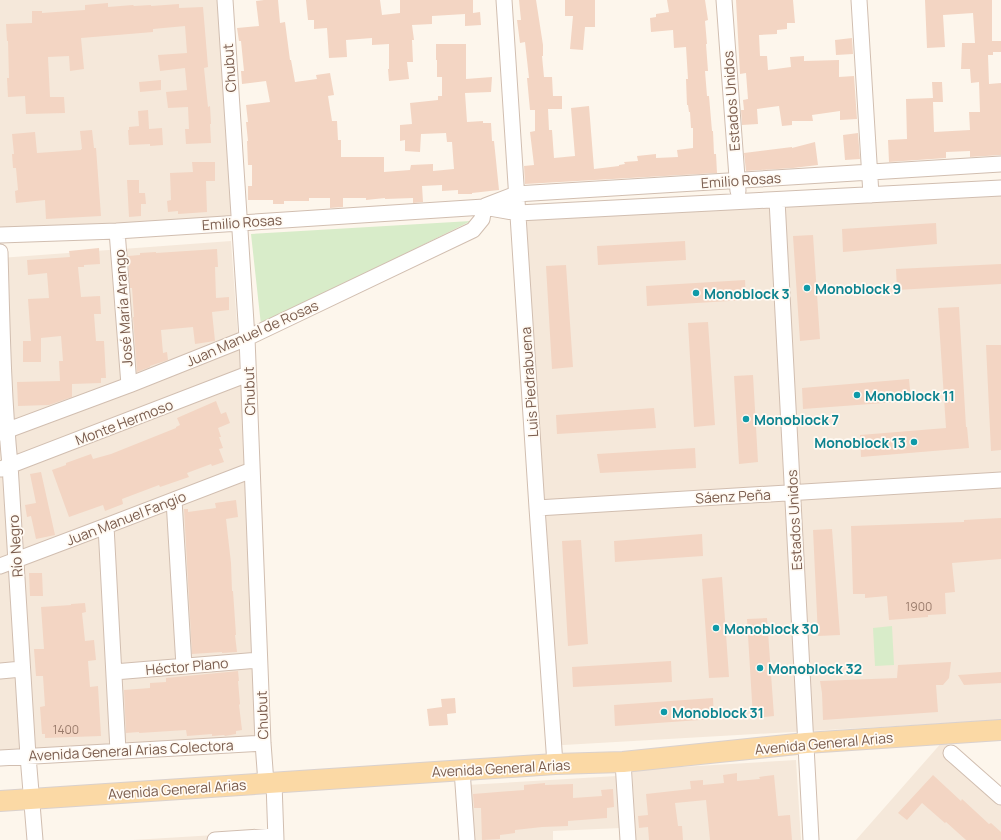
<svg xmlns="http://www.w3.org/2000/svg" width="1001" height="840" font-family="Manrope,sans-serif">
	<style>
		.residential { fill: #f5e8da }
		.green { fill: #d8ecc9 }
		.building { fill: #f3d5c3 }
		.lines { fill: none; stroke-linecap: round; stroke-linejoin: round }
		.minor-casing { stroke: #d1beb0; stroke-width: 17 }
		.major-casing { stroke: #dad1cd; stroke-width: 22 }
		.minor { stroke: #fff; stroke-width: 15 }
		.major { stroke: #fbd9a5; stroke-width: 20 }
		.culture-dot { fill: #0f9aa8; stroke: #fffaf3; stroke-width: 1.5 }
		.labels { text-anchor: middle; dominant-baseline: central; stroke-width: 3.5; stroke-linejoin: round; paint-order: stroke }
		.number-label { font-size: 12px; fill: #987a6a }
		.street-label { font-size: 14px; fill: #7a5c4d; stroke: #fffaf3 }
		.culture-label { font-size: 14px; font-weight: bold; fill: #0d838f; stroke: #fffaf3; text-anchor: start }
	</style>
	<rect width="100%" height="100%" fill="#fdf6ec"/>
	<path class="residential" d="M0 0H225L239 222 0 235Z
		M1001 185V720L546 746 518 213Z
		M231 241 267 743 0 763V258Z
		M943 741 1001 792V840H856Z
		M796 760 801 840H636L632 770Z
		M617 776 621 828 553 831V840H471L467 785Z
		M266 832V840H133Z"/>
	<path class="green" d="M471 221 261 325 251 234Z
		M892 626 894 665 875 666 873 628Z"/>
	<path class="building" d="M264 0H278L280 23 285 22 290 60H291L295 82 317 79 316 75 330 73 334 95 328 96 332 121H337L338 140H341V157H384V172L410 170 411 165 433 164V171L454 169 452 142H447L446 133 421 134 420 152 405 151V140L400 141V125L412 124 410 103 438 100V96H442V77H437V60H436V44H466V79L492 77 491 92 465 93 467 122 483 121V123H491L492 141H494L499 190 472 193V194H458V190L442 191V185L422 186 423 202 413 203V198L385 199V198L366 200V198H343V207L330 208V198H309V201H284V204H273V200H248V186H252V165H248L247 141H248L246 122H248L246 105 270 102 266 81 242 84 241 71H244L241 41H239L237 28 259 26 256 1Z
		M306 0H380L382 15 400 13V0H473V13L480 12 481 25 465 26V14L432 16V24L412 25 414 40H412L413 62H407L409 79 389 81 388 69H389V44L372 45V38L346 40 347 57 329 58 327 28 314 29V20H308Z
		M519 0H536L543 45V56H542L544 77H552L553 96H562V109H548L549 130H552L554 158 575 156 571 108 589 106 594 169 619 166V165L625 164 624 162 638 161 637 156 656 154V158L678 157 677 150 693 148V128H691L690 112H689L688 105H687L686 79H688L686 47 674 48 673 30 651 32 650 18 656 17V14L669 12 667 0H705L708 20 705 21 707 44H706L708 71H705L707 96H709L712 131H713L714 154H716L717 173 525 184 524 166 534 165 530 132 535 131V110H530L527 78H529L525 42 520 43 517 20H521Z
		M565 0H595V27H585L583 50 570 49 573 16H565Z
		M736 0H793L795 23H787V29L777 30V34L759 35 760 56H767L768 70 791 67 790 57 804 56V61L839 60V77L854 76 857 119 840 120V111L812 115 813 121H792V125L782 126 779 106 757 109 758 124 742 125 741 110H744L743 100 748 99 746 73 740 74Z
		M925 0H992V41H1001V52H993V55H988L989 84 1001 83V155L970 157V151L946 152V158L889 162 888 140 907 139 906 99 933 98 932 82H942L943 102H933L934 132 970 130 969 112H980L979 82 971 83 970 69H961L962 43H975L973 13 943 15 945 47 927 48Z
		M108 3V7L133 5 134 6 151 5V6L179 4V8L203 7 208 67 204 68 208 107 210 106 211 124H210L211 143 186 144 185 129H189L188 107 168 108 166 92 187 90 185 68 160 71 158 55 187 53 185 26 153 29V32L81 38 84 69 70 71 69 56 48 57 50 97H64L65 113 26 114 25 96 8 97 7 78H9L8 41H7L6 24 32 23V11H42V13L85 10V5Z
		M852 38 853 54 836 55 835 40Z
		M161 80V90L140 92 139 82Z
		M148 110 149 129 162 128 163 145 150 146V144L129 145 128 130H129V127L139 126 138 111Z
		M92 130 94 148H96L101 216 46 219 45 200 16 203 15 191 18 190 16 168H13L12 154H14L12 134 35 132 37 153 81 150V149H82L80 131Z
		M858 133 860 159 845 160 843 135Z
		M815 142 818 165 793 168 746 171 744 153 792 147V148Z
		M192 162H215V181H206L207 212 178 214V211L168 212 167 201 171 200 170 173 193 172Z
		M127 180H139V193H145L146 204H141V216L129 217Z
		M936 223 937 244 843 252 842 229Z
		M813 235 820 339 800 341 793 236Z
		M685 241 686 260 598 265 597 246Z
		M99 248 100 264 84 265V267H78L81 297 100 296 101 314H94L96 341H104L106 378H101V383L72 384V397L49 405 18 406 17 382 60 381 59 361H63L61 336 41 338V362H23V341H31L28 299 49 298 47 273 28 275 27 260 70 257 69 251Z
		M217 249 218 267H215L216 298 229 297V310L212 312 215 341 195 344 193 327 161 330 163 353 167 352 168 360 150 366V367L137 372 133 317H134L132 288H130L128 256 140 255V253L156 252V253Z
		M1001 264V284L897 290 896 269Z
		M566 265 573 367 552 369 546 266Z
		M745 280 746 300 647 306 646 286Z
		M959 307 966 427H967L969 448 861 457 860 435 946 428 938 308Z
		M708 322 715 425 694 427 688 323Z
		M986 345H1001V450L991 451Z
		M753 375 758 462 739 464 734 376Z
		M909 379 911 401 803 409 802 388Z
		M216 401 221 414 226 412 230 423 218 428 221 437H219L223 448 219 449 224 462 212 466 211 464 187 473 189 477 160 487 159 485 122 499 123 504 105 511 103 505 69 517 52 470 66 465V463L91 454 93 459 111 454 176 428V427L180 425 177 418Z
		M654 408 656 428 557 434 556 415Z
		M695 448 696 468 600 473 597 454Z
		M41 472 55 535 36 539 31 516 27 517 25 505 36 503 30 474Z
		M236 500 238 517 226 519 231 563 232 591H233L236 635H235L237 652 222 653V652L192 654 184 509H188V512L216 508 215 503Z
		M1001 518V559L952 563 955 592 945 593 946 614 928 615V617L889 620 887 596 865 598V594H853L851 526 964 522V520Z
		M832 529 840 635 818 636 813 530Z
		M702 534 703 556 615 562 614 541Z
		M581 540 588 644 568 646 562 541Z
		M29 573H42L43 596H30Z
		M722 577 729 677 709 678 702 579Z
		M85 603 86 612 82 613 85 641 94 640 96 660 88 661 90 687 98 686 101 736 45 738V734H42L40 707 45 706 43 676H36L34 649H44L41 607 71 605V604Z
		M767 618 774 716 753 718 747 619Z
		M671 661 672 682 573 687 572 667Z
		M951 662 949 678 943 685H936L938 712 823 720 822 693 820 681 897 678 898 665Z
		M238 671 239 681H238L240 704 239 705 242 730 236 731V734L225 736 224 735 212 736V734L187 736 186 730 139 733V732L126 733 124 690 150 688V683L166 682V678Z
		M1001 672V683L964 685 958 675Z
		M455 698 456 713 447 714 448 725 429 726 427 709 442 707 441 699Z
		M713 698 714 719 615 726 614 705Z
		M737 773V781L760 779 759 777 774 775 778 816 790 815 792 840H710L706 800 675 803 678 826H682L683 840H649L648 827 639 828 638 816 648 815 646 794 691 789 690 781 703 780V785L724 783 723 775Z
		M933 775 961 801 962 799 989 824 991 823 1001 832V840H966L946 822 945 823 922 803 907 820 898 813Z
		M545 783V785L573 784V798L602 796 601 790 613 789 614 807 607 808V818L568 821V826L542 827 515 830V833L500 835V839L482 840 481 808H474L473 794 524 790V785Z"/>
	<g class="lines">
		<defs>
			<path id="minor" d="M225 0 247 338 263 743 266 783
				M504 0 537 508 555 764
				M724 0 738 191
				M859 0 871 195
				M777 200 811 840
				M485 206 516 194 1001 164
				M117 231 129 385
				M0 235 117 231 484 207 518 213 1001 188
				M0 252C2 323 3 394 10 465L28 756 35 840
				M0 433 129 385 247 338 473 230 482 219 484 207
				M1 469 248 374
				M174 500 184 666
				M537 508 1001 480
				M106 526 118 751
				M0 566 106 526 252 470
				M0 671 22 669
				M114 672 259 660
				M951 753 1001 797
				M0 758 263 743
				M623 762 628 840
				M462 770 467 840
				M274 783 276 840
				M215 840 275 836"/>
			<path id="major" d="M0 801 555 764 623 762 806 743 1001 730"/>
		</defs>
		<use href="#minor" class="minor-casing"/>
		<use href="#major" class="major-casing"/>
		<use href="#minor" class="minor"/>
		<use href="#major" class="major"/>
	</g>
	<g class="culture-dot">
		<circle cx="807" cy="288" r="4"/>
		<circle cx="696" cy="293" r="4"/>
		<circle cx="857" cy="395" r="4"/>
		<circle cx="746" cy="419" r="4"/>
		<circle cx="914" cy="442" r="4"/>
		<circle cx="716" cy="628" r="4"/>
		<circle cx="760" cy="668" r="4"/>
		<circle cx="664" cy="712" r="4"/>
	</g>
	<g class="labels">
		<g class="number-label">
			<text x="919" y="606">1900</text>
			<text x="66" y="729">1400</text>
		</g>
		<g class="street-label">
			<text transform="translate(229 68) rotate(-94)">Chubut</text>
			<text transform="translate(731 101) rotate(-94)">Estados Unidos</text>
			<text transform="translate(741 180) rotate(-4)">Emilio Rosas</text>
			<text transform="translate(242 222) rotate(-4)">Emilio Rosas</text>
			<text transform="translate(123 308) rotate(-94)">José María Arango</text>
			<text transform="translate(252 333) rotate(-24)">Juan Manuel de Rosas</text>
			<text transform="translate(529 382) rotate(-94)">Luis Piedrabuena</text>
			<text transform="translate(249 391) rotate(-92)">Chubut</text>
			<text transform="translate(124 422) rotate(-21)">Monte Hermoso</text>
			<text transform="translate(733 496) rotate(-3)">Sáenz Peña</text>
			<text transform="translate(126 518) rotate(-21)">Juan Manuel Fangio</text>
			<text transform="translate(794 520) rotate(-93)">Estados Unidos</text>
			<text transform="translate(15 546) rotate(-94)">Río Negro</text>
			<text transform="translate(187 666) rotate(-5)">Héctor Plano</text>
			<text transform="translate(262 715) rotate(-92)">Chubut</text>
			<text transform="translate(824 743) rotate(-5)">Avenida General Arias</text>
			<text transform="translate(131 750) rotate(-3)">Avenida General Arias Colectora</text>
			<text transform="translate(501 768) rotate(-3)">Avenida General Arias</text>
			<text transform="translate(177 789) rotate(-4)">Avenida General Arias</text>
		</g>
		<g class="culture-label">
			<text x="815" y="288">Monoblock 9</text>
			<text x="704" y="293">Monoblock 3</text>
			<text x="865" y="395">Monoblock 11</text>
			<text x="754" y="419">Monoblock 7</text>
			<text x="906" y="442" text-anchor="end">Monoblock 13</text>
			<text x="724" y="628">Monoblock 30</text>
			<text x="768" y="668">Monoblock 32</text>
			<text x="672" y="712">Monoblock 31</text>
		</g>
	</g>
</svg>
